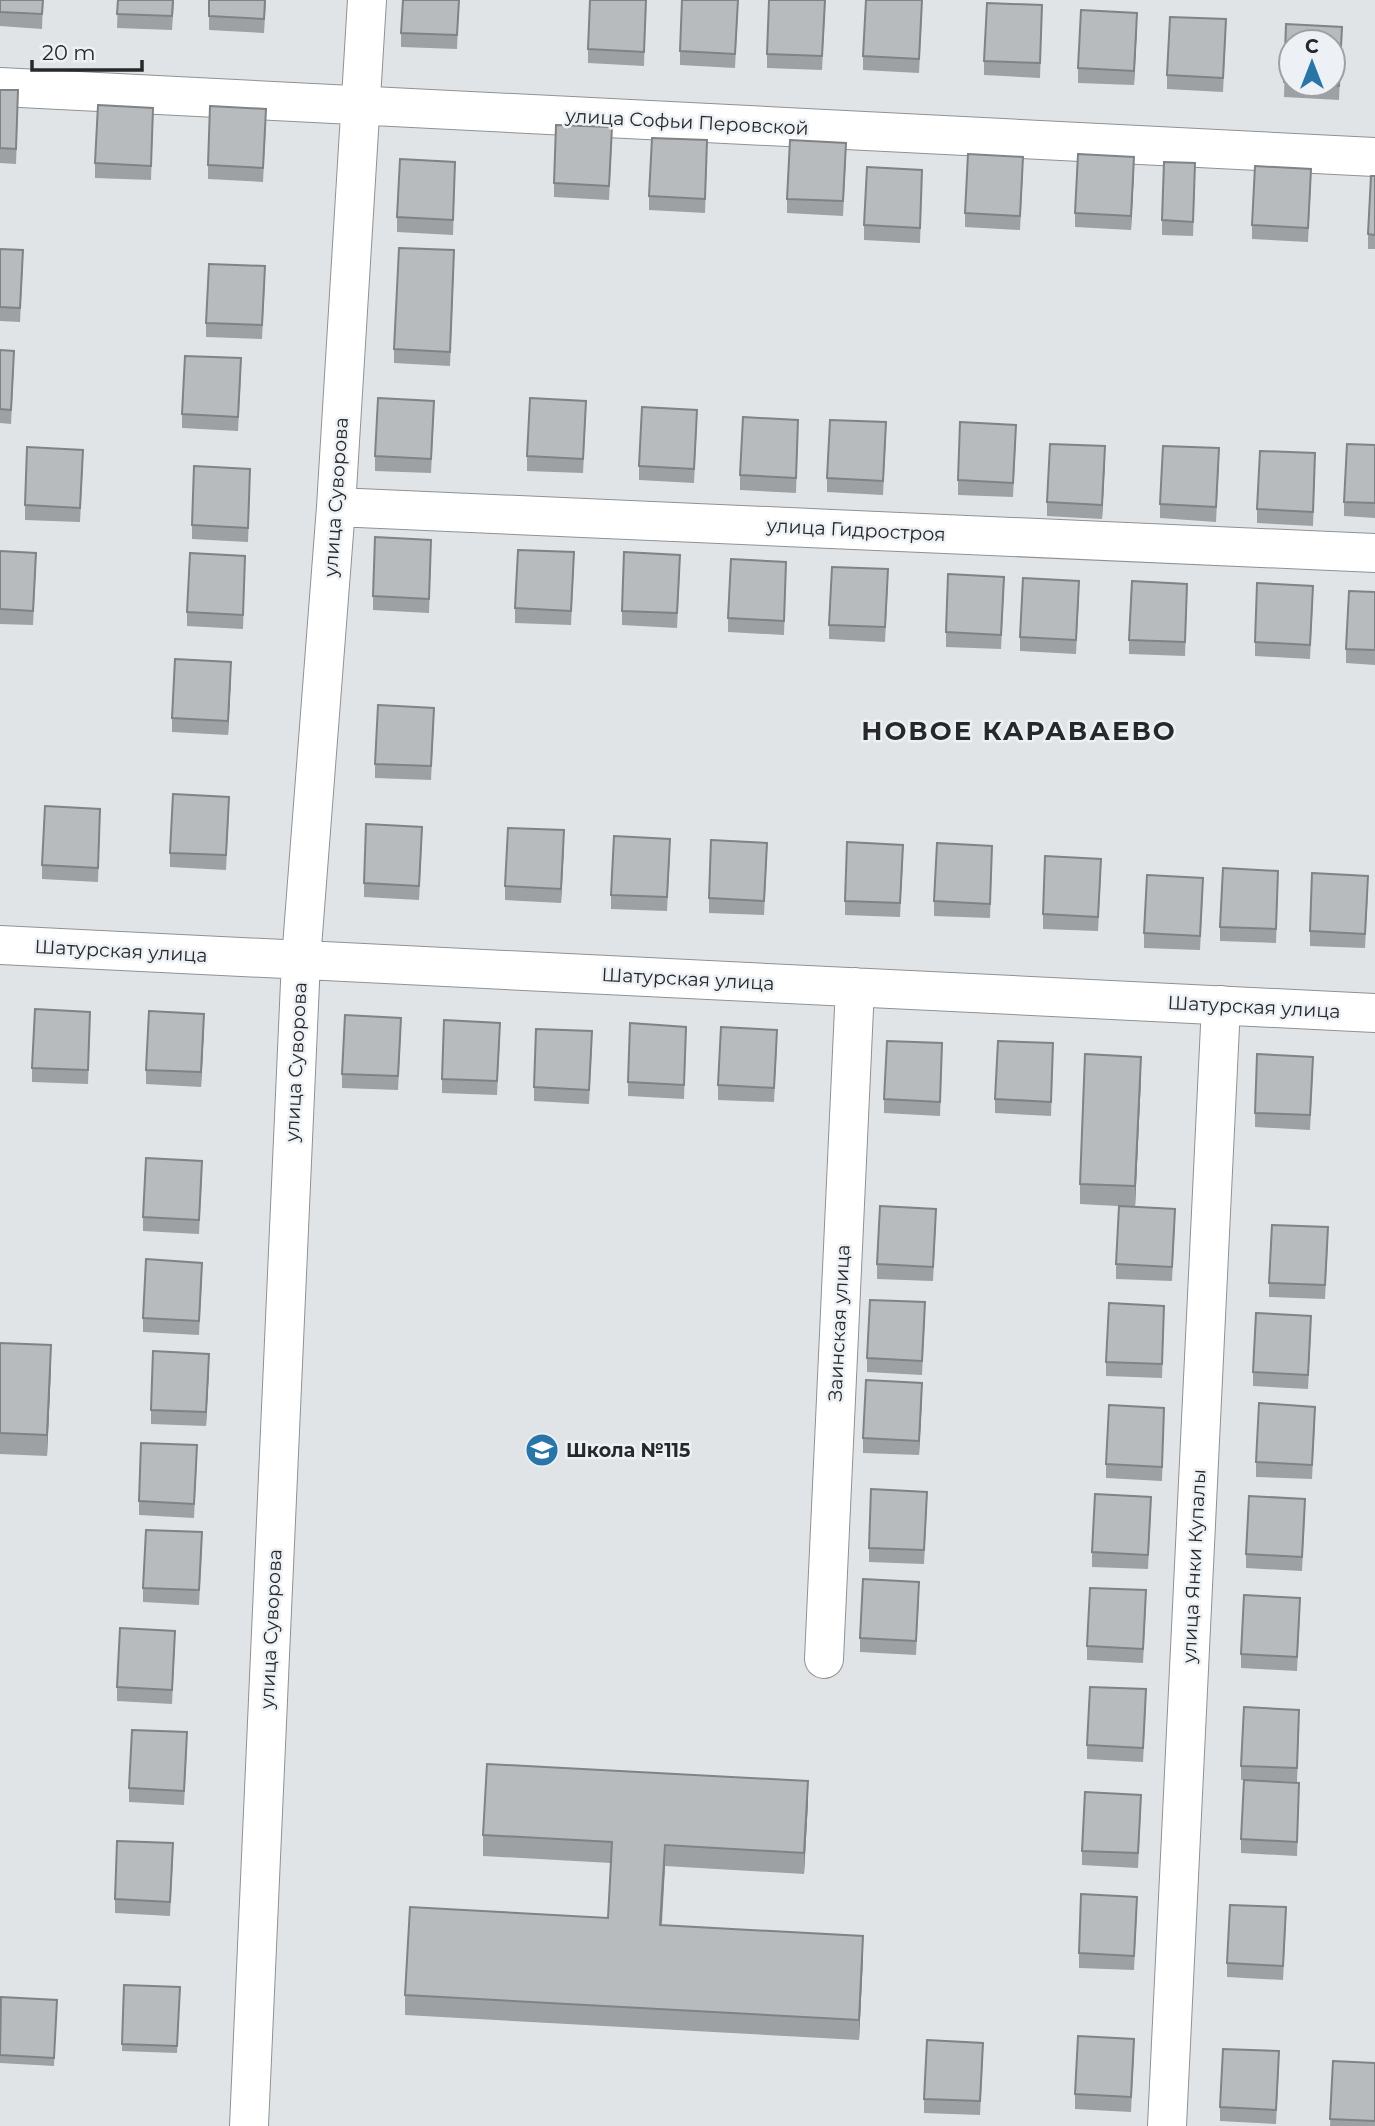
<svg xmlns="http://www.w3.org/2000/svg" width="1375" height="2126" font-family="Montserrat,sans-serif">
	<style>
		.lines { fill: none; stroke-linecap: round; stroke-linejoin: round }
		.minor-casing { stroke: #8e9295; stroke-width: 40 }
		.minor { stroke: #fff; stroke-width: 38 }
		.wall { fill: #9da1a3; fill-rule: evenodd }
		.shaded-wall { fill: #808385 }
		.building { fill: #b7bbbe; stroke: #808385; stroke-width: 2 }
		.labels { text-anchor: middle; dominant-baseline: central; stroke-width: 5; stroke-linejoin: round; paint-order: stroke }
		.street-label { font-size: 19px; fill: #262829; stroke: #edf1f5 }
		.poi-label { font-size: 19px; font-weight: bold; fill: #262829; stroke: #edf1f5; text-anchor: start }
		.district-label { font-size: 26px; font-weight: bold; letter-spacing: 2px; fill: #262829; stroke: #edf1f5 }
	</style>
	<rect width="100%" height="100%" fill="#e0e4e7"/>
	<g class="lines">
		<defs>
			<path id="minor" d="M0 87 1375 157
				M336 507 1375 553
				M0 945 1375 1013
				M824 1659 855 987
				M249 2126 301 960 336 507 367 0
				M1167 2126 1221 1005"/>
		</defs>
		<use href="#minor" class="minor-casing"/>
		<use href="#minor" class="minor"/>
	</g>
	<path class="wall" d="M0 0H43L42 29 0 26Z
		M118 0H174L172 30 117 28Z
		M209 0H266L264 33 209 30Z
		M459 0 457 49 401 47V33Z
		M646 0 644 66 588 63V49Z
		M738 10 735 68 680 65V51Z
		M825 12 822 70 767 68V54Z
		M922 15 919 73 863 70V56Z
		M1042 19 1040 78 984 75V61Z
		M1286 24 1342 27 1339 100 1284 97ZM1291 42H1333V84H1291Z
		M1137 27 1134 85 1078 83V68Z
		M1226 34 1223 92 1167 89V75Z
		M0 90 18 105 16 164 0 163Z
		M153 122 151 180 95 178V163Z
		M266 123 263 182 208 179V165Z
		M612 141 609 200 554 197V183Z
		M707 154 705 213 649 210V196Z
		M846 157 843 216 787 213V199Z
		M1023 171 1020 230 965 227V213Z
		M1134 171 1131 230 1075 227V213Z
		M455 176 453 235 397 232V217Z
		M1375 176V249H1368V234Z
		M1195 178 1193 236 1162 235V220Z
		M1311 183 1308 242 1252 239V225Z
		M922 184 920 243 864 240V225Z
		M0 249 23 264 20 322 0 321Z
		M454 265 450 366 394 363V349Z
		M265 281 262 339 206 337V323Z
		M0 350 14 365 11 424 0 423Z
		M241 373 238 431 182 428V414Z
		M434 415 431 473 375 471V456Z
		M586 415 583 473 527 471V456Z
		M697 424 694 483 639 480V466Z
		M798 434 796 493 740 490V475Z
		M886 436 883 495 827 492V478Z
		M1016 439 1013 497 958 495V480Z
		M1375 445V518L1344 516V502Z
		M1105 460 1102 519 1047 516V502Z
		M1219 463 1216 522 1160 518V504Z
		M83 464 80 522 25 520V505Z
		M1315 468 1313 526 1257 523V509Z
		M250 483 248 542 192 539V525Z
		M0 551 36 567 33 625 0 624Z
		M431 555 429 613 373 610V596Z
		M574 566 571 625 515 623V608Z
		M680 569 677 628 622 625V611Z
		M245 570 243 629 187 626V612Z
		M786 576 784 635 728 632V618Z
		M888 583 885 642 829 639V625Z
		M1004 591 1001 649 946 647V632Z
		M1375 592V665L1346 663V649Z
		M1079 596 1076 654 1020 651V637Z
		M1187 598 1185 656 1129 654V640Z
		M1313 601 1310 659 1255 656V642Z
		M231 676 228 735 172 732V718Z
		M434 722 431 780 375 778V764Z
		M229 811 226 870 170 867V853Z
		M100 823 98 882 42 879V865Z
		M422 841 419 900 364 897V883Z
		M564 845 561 903 505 900V886Z
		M670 853 667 911 611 909V895Z
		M767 857 764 915 709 913V898Z
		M903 859 900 917 845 915V901Z
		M992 860 990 918 934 916V901Z
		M1101 873 1098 931 1043 929V914Z
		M1278 885 1276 943 1220 941V927Z
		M1368 890 1365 948 1310 946V931Z
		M1203 892 1200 950 1144 948V933Z
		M90 1026 88 1084 32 1082V1068Z
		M204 1028 201 1087 146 1084V1070Z
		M401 1032 398 1090 342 1088V1074Z
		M500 1037 497 1095 442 1093V1079Z
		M686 1041 684 1099 628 1096V1082Z
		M777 1044 774 1102 718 1100V1085Z
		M592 1046 589 1104 534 1101V1087Z
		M942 1057 940 1116 884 1113V1099Z
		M1053 1057 1051 1116 995 1113V1099Z
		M1313 1071 1310 1130 1255 1127V1113Z
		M1141 1077 1135 1207 1080 1204V1184Z
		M202 1175 199 1234 143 1231V1217Z
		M936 1223 933 1281 877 1279V1264Z
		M1175 1223 1172 1281 1116 1279V1264Z
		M1328 1241 1325 1299 1269 1297V1283Z
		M202 1277 199 1335 143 1332V1318Z
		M925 1317 922 1375 867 1372V1358Z
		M1164 1320 1162 1378 1106 1376V1362Z
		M1311 1330 1308 1389 1253 1386V1372Z
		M0 1343 51 1366 47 1456 0 1454Z
		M209 1368 206 1426 151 1424V1410Z
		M922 1397 919 1455 863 1453V1438Z
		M1315 1421 1312 1479 1256 1477V1462Z
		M1164 1422 1162 1481 1106 1478V1464Z
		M197 1459 194 1518 139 1515V1501Z
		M927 1506 924 1564 869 1562V1548Z
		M1151 1511 1148 1569 1092 1567V1552Z
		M1305 1513 1302 1571 1246 1568V1554Z
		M202 1546 199 1605 143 1602V1588Z
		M919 1596 916 1655 860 1652V1638Z
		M1146 1605 1143 1663 1087 1660V1646Z
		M1300 1612 1297 1671 1241 1668V1654Z
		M175 1645 172 1704 117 1701V1687Z
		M1146 1703 1143 1762 1087 1759V1745Z
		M1299 1724 1297 1782 1241 1780V1766Z
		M187 1746 184 1805 129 1802V1788Z
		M1299 1797 1297 1856 1241 1853V1839Z
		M808 1802 804 1874 665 1866 662 1925 863 1957 859 2040 405 2015V1995L608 1918 611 1863 483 1856V1835Z
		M1141 1809 1138 1868 1082 1865V1851Z
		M173 1857 170 1916 115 1913V1899Z
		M1137 1911 1134 1970 1079 1968V1953Z
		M1286 1922 1283 1980 1227 1977V1963Z
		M124 1985 180 1987 177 2053 122 2051Z
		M57 2000 54 2066 0 2063V2020Z
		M1134 2053 1131 2112 1075 2109V2094Z
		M983 2057 980 2115 924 2113V2099Z
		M1333 2061 1375 2063V2126H1330Z
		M1279 2066 1276 2124 1220 2121V2107Z"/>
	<path class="shaded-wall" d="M1137 13V27L1134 85V71Z
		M1134 157V171L1131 230V216Z
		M1105 446V460L1102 519V505Z
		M231 662V676L228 735V721Z
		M564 830V845L561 903V889Z
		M204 1014V1028L201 1087V1072Z
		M1141 1057V1077L1135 1207V1186Z
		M51 1345V1366L47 1456V1435Z
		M209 1354V1368L206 1426V1412Z
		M922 1383V1397L919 1455V1441Z
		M808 1781V1802L804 1874V1853Z
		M665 1845V1866L660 1945V1925Z
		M863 1936V1957L859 2040V2020Z"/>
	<path class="building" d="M0 0H43L42 14 0 12Z
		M118 0H173L172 16 117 14Z
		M209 0H265L264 19 209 16Z
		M403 0H459L457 35 401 33Z
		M590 0H646L644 52 588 49Z
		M682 0H738L735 54 680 51Z
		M769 0H825L822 56 767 54Z
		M866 0H922L919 59 863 56Z
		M987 3 1042 5 1040 63 984 61Z
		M1081 10 1137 13 1134 71 1078 68Z
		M1170 17 1226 19 1223 78 1167 75Z
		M1286 24 1342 27 1339 86 1311 84H1333V42H1291V83L1284 82Z
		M0 90H18L16 149 0 148Z
		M98 105 153 108 151 166 95 163Z
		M210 106 266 109 263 168 208 165Z
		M556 125 612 127 609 186 554 183Z
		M652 138 707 140 705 199 649 196Z
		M790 140 846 143 843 201 787 199Z
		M968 154 1023 157 1020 216 965 213Z
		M1078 154 1134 157 1131 216 1075 213Z
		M400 159 455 162 453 220 397 217Z
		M1164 162 1195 163 1193 222 1162 220Z
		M1255 166 1311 169 1308 228 1252 225Z
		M867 167 922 170 920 228 864 225Z
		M1371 176H1375V235L1368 234Z
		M399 248 454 250 450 352 394 349Z
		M0 249 23 250 20 308 0 307Z
		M209 264 265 266 262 325 206 323Z
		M0 350 14 351 11 410 0 409Z
		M185 356 241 358 238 417 182 414Z
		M378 398 434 401 431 459 375 456Z
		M530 398 586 401 583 459 527 456Z
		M642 407 697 410 694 469 639 466Z
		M743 417 798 420 796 478 740 475Z
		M830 420 886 422 883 481 827 478Z
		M960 422 1016 425 1013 483 958 480Z
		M1050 444 1105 446 1102 505 1047 502Z
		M1347 444 1375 445V503L1344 502Z
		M1163 446 1219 448 1216 507 1160 504Z
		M27 447 83 450 80 508 25 505Z
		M1260 451 1315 453 1313 512 1257 509Z
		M194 466 250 469 248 528 192 525Z
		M375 537 431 540 429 599 373 596Z
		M518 550 574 552 571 611 515 608Z
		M0 551 36 553 33 611 0 609Z
		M624 552 680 555 677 613 622 611Z
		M190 553 245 556 243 615 187 612Z
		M731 559 786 562 784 621 728 618Z
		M832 567 888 569 885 627 829 625Z
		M948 574 1004 577 1001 635 946 632Z
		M1023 578 1079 581 1076 640 1020 637Z
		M1132 581 1187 584 1185 642 1129 640Z
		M1257 583 1313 586 1310 645 1255 642Z
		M1349 591 1375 592V650L1346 649Z
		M175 659 231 662 228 721 172 718Z
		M378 705 434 708 431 766 375 764Z
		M173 794 229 797 226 855 170 853Z
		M45 806 100 809 98 868 42 865Z
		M366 824 422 827 419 886 364 883Z
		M508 828 564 830 561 889 505 886Z
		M614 836 670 839 667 897 611 895Z
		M711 840 767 843 764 901 709 898Z
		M847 842 903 845 900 903 845 901Z
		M937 843 992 846 990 904 934 901Z
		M1045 856 1101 859 1098 917 1043 914Z
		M1223 868 1278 871 1276 929 1220 927Z
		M1312 873 1368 876 1365 934 1310 931Z
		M1147 875 1203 878 1200 936 1144 933Z
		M35 1009 90 1012 88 1070 32 1068Z
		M149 1011 204 1014 201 1072 146 1070Z
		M345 1015 401 1018 398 1076 342 1074Z
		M444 1020 500 1023 497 1081 442 1079Z
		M630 1023 686 1027 684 1085 628 1082Z
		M721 1027 777 1030 774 1088 718 1085Z
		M536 1029 592 1031 589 1090 534 1087Z
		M887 1041 942 1043 940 1102 884 1099Z
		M998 1041 1053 1043 1051 1102 995 1099Z
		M1085 1054 1141 1057 1135 1186 1080 1184Z
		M1257 1054 1313 1057 1310 1115 1255 1113Z
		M146 1158 202 1161 199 1220 143 1217Z
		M880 1206 936 1209 933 1267 877 1264Z
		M1119 1206 1175 1209 1172 1267 1116 1264Z
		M1272 1225 1328 1227 1325 1285 1269 1283Z
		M146 1259 202 1263 199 1321 143 1318Z
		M870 1300 925 1302 922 1361 867 1358Z
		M1109 1303 1164 1306 1162 1364 1106 1362Z
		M1256 1313 1311 1316 1308 1375 1253 1372Z
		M0 1343 51 1345 47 1435 0 1433Z
		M153 1351 209 1354 206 1412 151 1410Z
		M866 1380 922 1383 919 1441 863 1438Z
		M1259 1403 1315 1407 1312 1465 1256 1462Z
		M1109 1405 1164 1408 1162 1467 1106 1464Z
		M141 1443 197 1445 194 1504 139 1501Z
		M871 1489 927 1492 924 1550 869 1548Z
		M1095 1494 1151 1497 1148 1555 1092 1552Z
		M1249 1496 1305 1499 1302 1557 1246 1554Z
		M146 1530 202 1532 199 1590 143 1588Z
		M863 1579 919 1582 916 1641 860 1638Z
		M1090 1588 1146 1590 1143 1649 1087 1646Z
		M1244 1595 1300 1598 1297 1657 1241 1654Z
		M120 1628 175 1631 172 1690 117 1687Z
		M1090 1687 1146 1689 1143 1748 1087 1745Z
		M1244 1707 1299 1710 1297 1768 1241 1766Z
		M132 1730 187 1732 184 1791 129 1788Z
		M487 1764 808 1781 804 1853 665 1845 660 1925 863 1936 859 2020 405 1995 410 1907 608 1918 612 1842 483 1835Z
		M1244 1780 1299 1783 1297 1842 1241 1839Z
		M1085 1792 1141 1795 1138 1853 1082 1851Z
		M117 1841 173 1843 170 1902 115 1899Z
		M1081 1894 1137 1897 1134 1956 1079 1953Z
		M1230 1905 1286 1907 1283 1966 1227 1963Z
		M124 1985 180 1987 177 2046 122 2044Z
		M1 1997 57 2000 54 2058 0 2055Z
		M1078 2036 1134 2039 1131 2097 1075 2094Z
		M927 2040 983 2043 980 2101 924 2099Z
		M1223 2049 1279 2051 1276 2110 1220 2107Z
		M1333 2061 1375 2063V2121L1330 2119Z"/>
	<defs>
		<symbol id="school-disc" viewBox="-11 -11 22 22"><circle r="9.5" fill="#2a75a8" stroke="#edf1f5"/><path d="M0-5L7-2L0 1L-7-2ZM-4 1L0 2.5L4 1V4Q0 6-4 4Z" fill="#fff"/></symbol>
	</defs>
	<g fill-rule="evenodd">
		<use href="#school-disc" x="523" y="1431" width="38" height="38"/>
	</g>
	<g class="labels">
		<g class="street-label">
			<text transform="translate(687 122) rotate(3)">улица Софьи Перовской</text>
			<text transform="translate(336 497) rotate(-86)">улица Суворова</text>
			<text transform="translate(856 530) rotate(3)">улица Гидростроя</text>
			<text transform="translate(121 951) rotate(3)">Шатурская улица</text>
			<text transform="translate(688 979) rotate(3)">Шатурская улица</text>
			<text transform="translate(1254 1007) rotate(3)">Шатурская улица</text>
			<text transform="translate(296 1062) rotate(-87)">улица Суворова</text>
			<text transform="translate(839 1323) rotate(-87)">Заинская улица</text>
			<text transform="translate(1194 1566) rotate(-87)">улица Янки Купалы</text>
			<text transform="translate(271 1629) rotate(-87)">улица Суворова</text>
		</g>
		<g class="poi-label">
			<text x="566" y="1450">Школа №115</text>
		</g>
		<g class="district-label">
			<text x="1019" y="731">НОВОЕ КАРАВАЕВО</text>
		</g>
	</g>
	<g transform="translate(1312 63)"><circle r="33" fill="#edf1f5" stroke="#9da1a3" stroke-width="2"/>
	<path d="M0-5L12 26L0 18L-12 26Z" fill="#2a75a8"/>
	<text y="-10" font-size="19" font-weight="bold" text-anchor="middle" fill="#262829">С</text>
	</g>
	<path d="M32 60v10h110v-10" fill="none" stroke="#262829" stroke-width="3.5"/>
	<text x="42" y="60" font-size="21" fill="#262829" stroke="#edf1f5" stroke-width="5" paint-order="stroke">20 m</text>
</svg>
